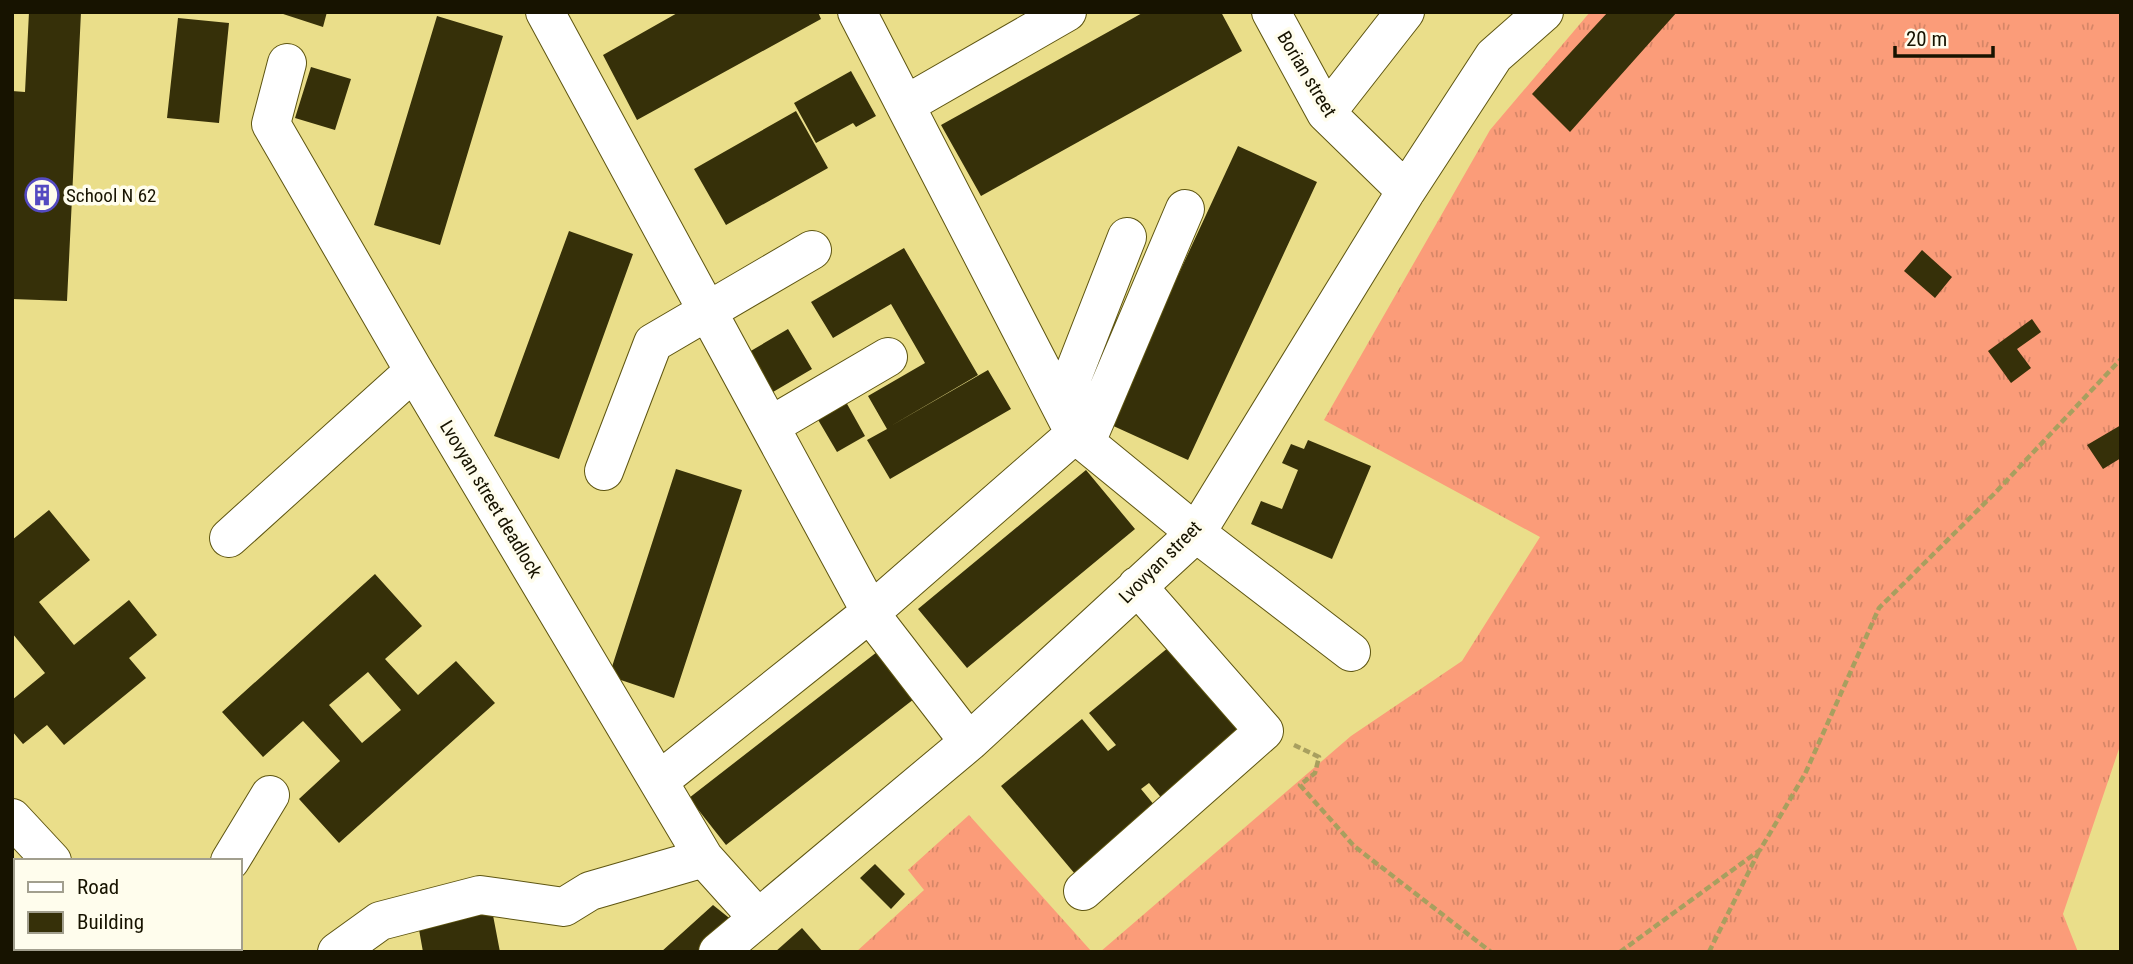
<svg xmlns="http://www.w3.org/2000/svg" width="2133" height="964" font-family="'Roboto Condensed',sans-serif">
	<style>
		.grass { fill: url(#grass-tufts) }
		.building { fill: #363009; fill-rule: evenodd }
		.lines { fill: none; stroke-linecap: round; stroke-linejoin: round }
		.minor-casing { stroke: #5e5511; stroke-width: 40 }
		.path { stroke: #a89f5f; stroke-width: 4.5; stroke-dasharray: 7 3.5; stroke-linecap: butt }
		.minor { stroke: #fff; stroke-width: 38 }
		.labels { text-anchor: middle; dominant-baseline: central; stroke-width: 7; stroke-linejoin: round; paint-order: stroke }
		.street-label { font-size: 19px; fill: #171300; stroke: #fffded }
		.poi-label { font-size: 19px; fill: #171300; stroke: #fffded; text-anchor: start }
	</style>
	<defs>
		<pattern id="grass-tufts" width="24" height="20" patternUnits="userSpaceOnUse" patternTransform="scale(1.75)"><rect width="24" height="20" fill="#fb9c79"/><path d="M3 7l-1-3M5 7V3M7 7l1-3M15 17l-1-3M17 17v-4M19 17l1-3" fill="none" stroke="#d68667"/></pattern>
	</defs>
	<rect width="100%" height="100%" fill="#eade8a"/>
	<path class="grass" d="M1590 12H2121V743L2063 914 2078 952H1100L1351 736 1462 661 1540 537 1324 420 1490 130Z
		M969 815 1092 952H856L924 890 908 870Z"/>
	<path class="building" d="M29 12H81L67 301 12 299V91L25 92Z
		M277 12H327L323 27Z
		M679 12H818L821 19 637 120 603 55Z
		M1144 12H1221L1242 51 981 196 941 125Z
		M1608 12H1677L1570 132 1532 94Z
		M437 16 503 36 440 245 374 225Z
		M178 18 229 23 219 123 167 118Z
		M311 67 351 79 335 130 295 118Z
		M851 71 876 116 856 127 853 123 816 143 794 103Z
		M796 111 828 168 726 225 694 169Z
		M1238 146 1317 182 1188 460 1109 424Z
		M569 231 633 254 559 459 494 436Z
		M904 248 978 375 889 427 988 370 1011 409 890 479 867 440 887 429 868 396 925 363 891 304 833 338 811 302Z
		M1922 250 1952 277 1935 298 1904 271Z
		M2032 319 2041 332 2017 349 2031 368 2011 383 1988 351Z
		M788 329 812 369 773 392 749 352Z
		M846 402 865 436 837 452 817 418Z
		M2121 425V458L2103 469 2087 445Z
		M1308 440 1371 466 1332 559 1251 524 1261 501 1282 509 1298 470 1282 463 1291 444 1304 449Z
		M676 469 742 490 674 698 609 676Z
		M1086 470 1135 529 967 668 918 609Z
		M49 510 90 560 39 602 74 645 129 600 157 635 129 658 146 678 64 745 47 725 23 744 12 731V700L45 673 12 633V540Z
		M375 574 422 626 385 659 418 695 456 661 495 703 339 843 299 799 340 761 303 721 263 757 222 712ZM368 672 401 710 362 743 329 705Z
		M1169 647 1244 734 1164 801 1149 783 1141 789 1155 806 1075 874 1001 786 1082 719 1108 751 1116 745 1089 713Z
		M877 652 914 699 726 845 689 798Z
		M875 864 905 894 891 909 860 878Z
		M713 905 733 921 697 952H661Z
		M492 910 500 952H423L418 924Z
		M16 922V948H74L75 952H12V923Z
		M802 928 823 952H775Z"/>
	<g class="lines">
		<defs>
			<path id="minor" d="M545 12 875 620 969 742
				M857 12 1075 434 1196 533 1351 652
				M1271 12 1326 113 1406 191
				M287 63 271 124 414 371 704 858 758 918
				M905 105 1067 12
				M1326 113 1405 12
				M1061 406 1127 237
				M770 426 888 357
				M1086 442 1185 209
				M604 471 653 343 812 250
				M229 538 414 371
				M659 781 871 612 1075 434
				M12 818 52 861
				M230 861 270 795
				M1083 891 1264 731 1137 586
				M12 896 16 895
				M125 948 126 952
				M174 952 176 948
				M337 952 380 921 480 895 564 907 590 891 704 858
				M718 952 969 742 1196 533 1406 191 1494 56 1544 12"/>
		</defs>
		<use href="#minor" class="minor-casing"/>
		<path class="path" d="M1294 745 1319 757 1315 773 1300 785 1354 846 1491 952
			M1620 952 1760 850 1805 774 1879 608 1994 494 2121 359
			M1709 952 1759 851"/>
		<use href="#minor" class="minor"/>
	</g>
	<defs>
		<symbol id="building-ring" viewBox="-11 -11 22 22"><circle r="9.5" fill="#fffded" stroke="#544ac1" stroke-width="1.5"/><path d="M-4-6H4V6H1V3H-1V6H-4ZM-2.5-4.3h1.7v1.8h-1.7ZM.8-4.3h1.7v1.8H.8ZM-2.5-1h1.7V.8h-1.7ZM.8-1h1.7V.8H.8Z" fill="#544ac1"/></symbol>
	</defs>
	<g fill-rule="evenodd">
		<use href="#building-ring" x="23" y="176" width="38" height="38"/>
	</g>
	<g class="labels">
		<g class="street-label">
			<text transform="translate(1307 74) rotate(59)">Borian street</text>
			<text transform="translate(491 499) rotate(59)">Lvovyan street deadlock</text>
			<text transform="translate(1160 562) rotate(-45)">Lvovyan street</text>
		</g>
		<g class="poi-label">
			<text x="66" y="195">School N 62</text>
		</g>
	</g>
	<rect width="2133" height="964" fill="none" stroke="#171300" stroke-width="28"/>
	<rect x="14" y="859" width="228" height="91" fill="#fffded" stroke="#a29f8e" stroke-width="2"/>
	<rect x="28" y="882" width="35" height="10" fill="#ffffff" stroke="#a29f8e" stroke-width="2"/>
	<text x="77" y="894" font-size="21" fill="#171300">Road</text>
	<rect x="28" y="912" width="35" height="21" fill="#363009" stroke="#a29f8e" stroke-width="2"/>
	<text x="77" y="929" font-size="21" fill="#171300">Building</text>
	<path d="M1895 46v10h98v-10" fill="none" stroke="#171300" stroke-width="3.5"/>
	<text x="1906" y="46" font-size="21" fill="#171300" stroke="#fffded" stroke-width="5" paint-order="stroke">20 m</text>
</svg>
